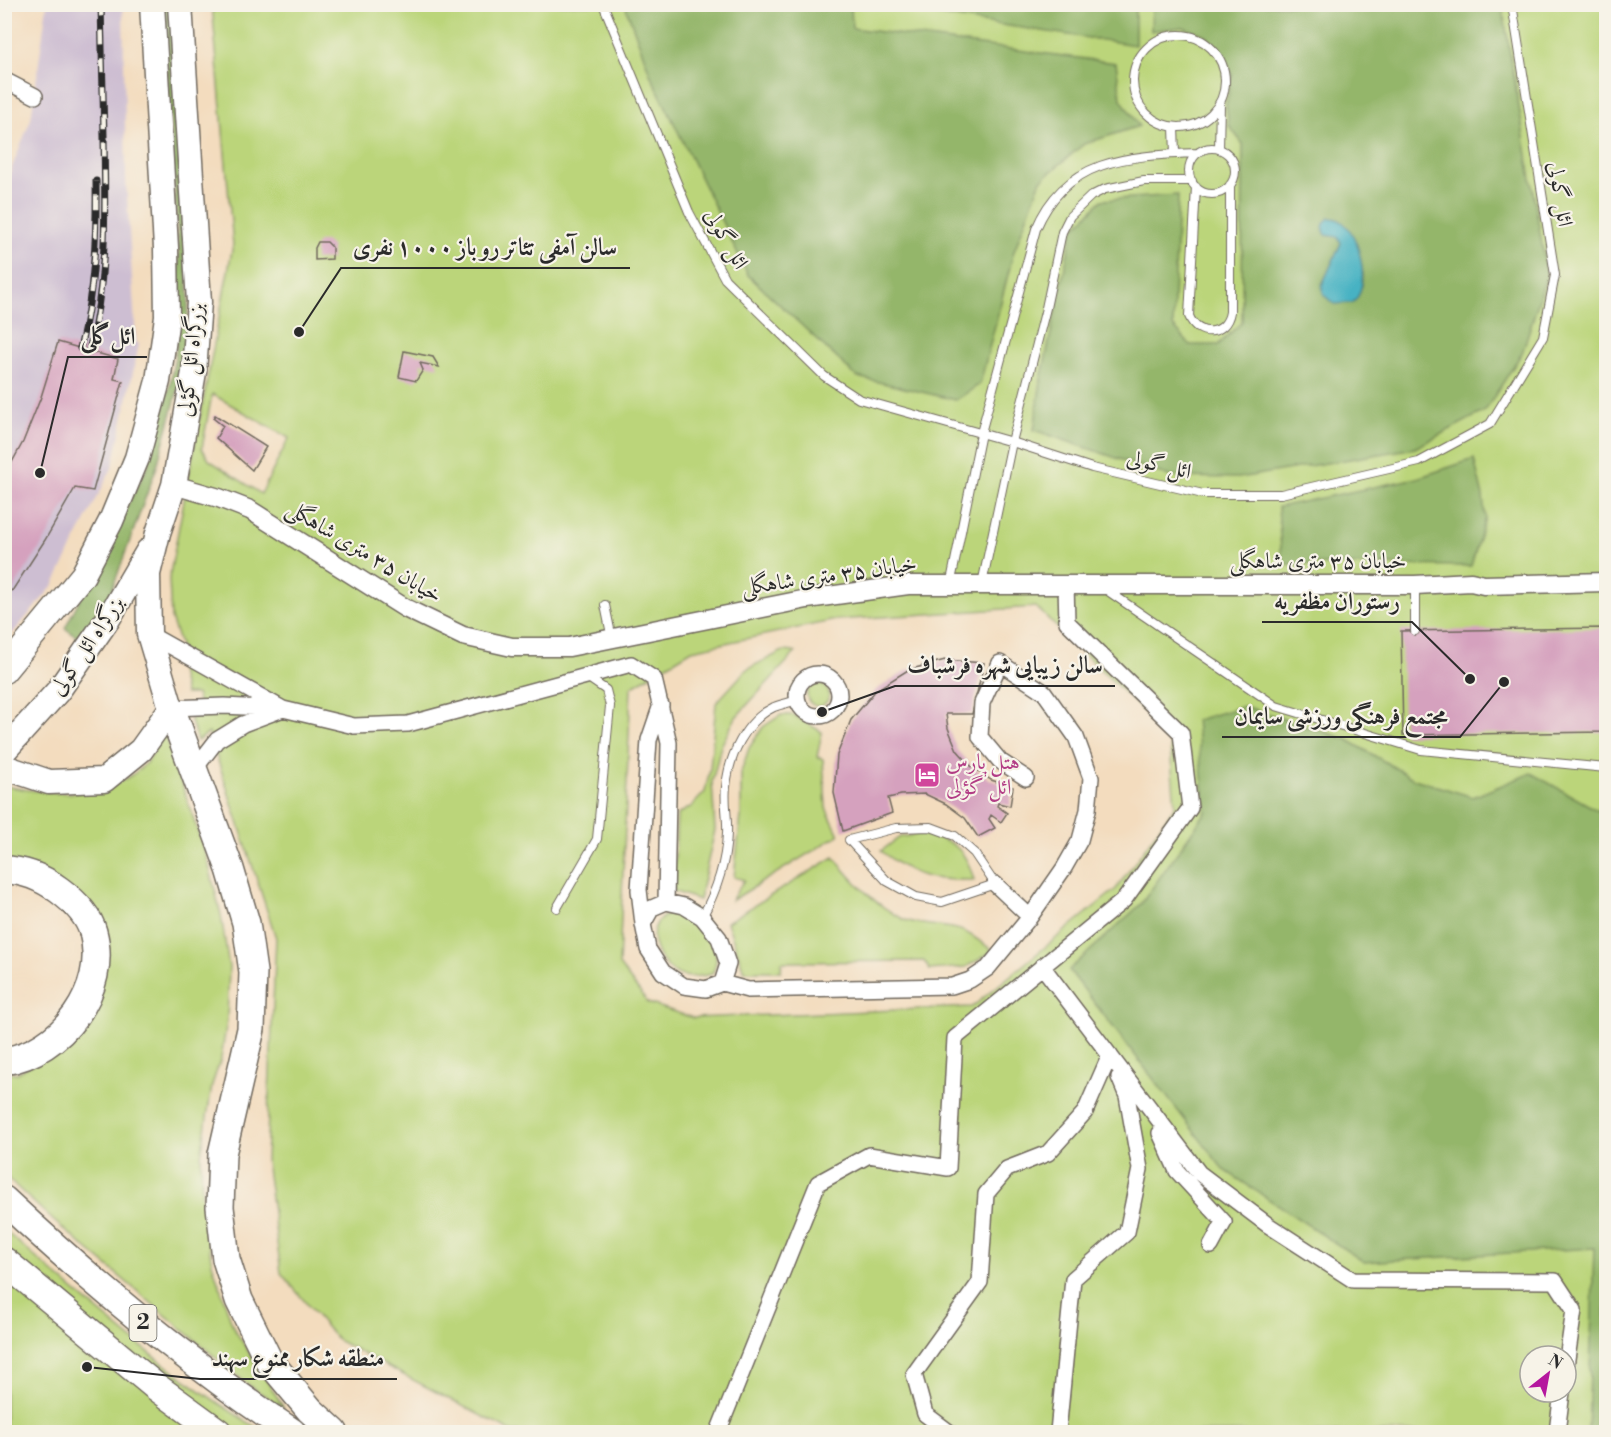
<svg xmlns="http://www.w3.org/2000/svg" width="1611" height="1437" font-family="'Libre Bodoni',Amiri,serif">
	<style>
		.industrial { fill: #cdbed2 }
		.green { fill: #bbd57a; stroke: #738052; stroke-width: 1.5; fill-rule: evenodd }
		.forest { fill: #94b66a; stroke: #60704a; stroke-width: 1.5; fill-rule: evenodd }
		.water { fill: #46b2c3; stroke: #386e77; stroke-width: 1.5 }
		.building { fill: #d5a1be }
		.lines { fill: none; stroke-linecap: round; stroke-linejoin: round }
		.service-casing { stroke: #71695e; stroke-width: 10 }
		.minor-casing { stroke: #71695e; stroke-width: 18 }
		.tertiary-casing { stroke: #71695e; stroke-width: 21 }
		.trunk-casing { stroke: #71695e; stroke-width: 27 }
		.motorway-casing { stroke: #71695e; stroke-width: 30 }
		.service { stroke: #fff; stroke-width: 8 }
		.minor { stroke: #fff; stroke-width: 15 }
		.tertiary { stroke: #fff; stroke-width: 18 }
		.trunk { stroke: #fff; stroke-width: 24 }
		.motorway { stroke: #fff; stroke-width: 27 }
		.rail-casing { stroke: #2b2b2b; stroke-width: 7 }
		.rail { stroke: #f7f3e8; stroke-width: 4.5; stroke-dasharray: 14; stroke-linecap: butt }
		.labels { text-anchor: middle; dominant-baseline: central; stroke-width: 4.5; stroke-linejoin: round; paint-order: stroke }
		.shield { fill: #f7f3e8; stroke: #686764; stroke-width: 1.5 }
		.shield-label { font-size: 21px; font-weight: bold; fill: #2b2b2b }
		.street-label { font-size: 22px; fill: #2b2b2b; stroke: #f7f3e8 }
		.hotel-label { font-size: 22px; fill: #b23c85; stroke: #f7f3e8; text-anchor: start }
		.leader { fill: none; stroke: #2b2b2b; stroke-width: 2 }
		.callout-dot { fill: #2b2b2b; stroke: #f7f3e8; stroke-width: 2 }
		.callout-label { font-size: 24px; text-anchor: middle; font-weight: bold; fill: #2b2b2b; stroke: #f7f3e8; stroke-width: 4.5; stroke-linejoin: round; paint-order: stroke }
	</style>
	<rect width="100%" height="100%" fill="#f7f3e8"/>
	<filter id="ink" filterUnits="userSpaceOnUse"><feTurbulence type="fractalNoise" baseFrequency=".0167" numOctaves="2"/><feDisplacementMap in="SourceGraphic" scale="12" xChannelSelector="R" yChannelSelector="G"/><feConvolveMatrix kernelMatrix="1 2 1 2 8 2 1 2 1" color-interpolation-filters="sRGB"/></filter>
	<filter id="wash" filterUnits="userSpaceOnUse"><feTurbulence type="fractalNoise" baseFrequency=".008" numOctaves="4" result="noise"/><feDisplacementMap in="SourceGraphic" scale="24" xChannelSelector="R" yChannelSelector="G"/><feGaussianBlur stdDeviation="1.35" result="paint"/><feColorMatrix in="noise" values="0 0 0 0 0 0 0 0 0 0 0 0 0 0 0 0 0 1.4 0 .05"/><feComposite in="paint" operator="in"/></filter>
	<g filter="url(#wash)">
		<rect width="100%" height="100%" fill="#f3dcbe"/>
		<path class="industrial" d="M47 5H123L126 180 136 342 139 344 113 466 53 586 5 642V185L31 119Z"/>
		<path class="green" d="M212 5H1606V1432H512L337 1340 281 1273 266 1160 276 938 209 733 197 741 190 718 203 717 196 694H185L179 667 189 672 171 618 169 579 233 245ZM212 394 289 438 261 494 209 460 202 448ZM1036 607 1169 736 1175 806 1116 889 972 1007 693 1018 648 1003 619 965 631 687 692 650 836 620ZM1530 1356H1566V1392H1530Z
			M783 651 796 652 736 717 721 746 712 782 715 830 699 900 673 891 677 815 692 806 705 792 710 769 716 703 747 669Z
			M807 695a11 11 0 1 1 22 0a11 11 0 1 1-22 0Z
			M781 715H794L822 732 817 757 823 759 826 808 839 835 731 901 744 880 734 877 741 816V772L749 748 763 727Z
			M164 732 207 858 221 915 229 967 227 1021 221 1058 212 1085 201 1156 202 1207 212 1263 233 1327 284 1408 251 1387 54 1221 5 1176V1072L17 1073 63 1046 99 921 5 858 4 786C50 794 104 802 142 767 151 759 158 743 164 732Z
			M920 834C952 839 965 847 974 880 932 881 914 878 881 851L900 837Z
			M834 857C853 881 875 905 903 919 922 927 944 924 963 931 973 935 984 945 994 951L966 967 930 970 924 961 782 962 781 971H744L727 922Z
			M671 913C695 924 728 943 712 974 703 976 692 978 683 976 658 969 637 925 671 913Z
			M4 1230C87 1302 169 1376 264 1432H5Z"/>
		<path class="forest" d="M162 5H171L189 297 185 352 179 386 157 466 106 606 81 640 65 628 148 465 170 385 176 350 179 252Z
			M625 5H851L852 28 1116 63 1121 99 1139 126 1084 144 1041 180 1014 251 980 384 956 400 857 377 748 275 651 76Z
			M869 5H1135V45Z
			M1152 5H1502L1547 275 1522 353 1485 411 1415 448 1239 478 1172 477 1034 430 1041 380 1073 229 1102 200 1178 195 1173 326 1190 345H1218L1242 322 1243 144 1229 126 1226 105 1232 75 1223 52 1205 35 1183 27 1151 31ZM1350 231 1363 273 1362 286 1322 285 1341 243 1339 237Z
			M1474 459 1483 496 1485 518 1471 566 1282 564 1278 507 1417 478Z
			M1244 706 1346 739 1414 779 1473 797 1531 773 1606 815V1432H1588L1594 1248 1364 1262 1223 1169 1069 970 1141 904 1206 812 1196 720Z"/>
		<path class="water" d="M1329 218C1334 218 1337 218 1342 222 1360 234 1372 289 1352 303L1334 304 1324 295 1322 285 1341 243 1338 237 1326 235C1322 228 1322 224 1329 218Z"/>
		<g id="blocks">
			<path class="building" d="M318 242H327L332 247V259L315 260V248Z
				M58 342 118 359 114 379 123 381 93 491 75 488 45 540 12 591 4 586V477L23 442 41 397Z
				M404 351 433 357 439 367 420 363 423 370 416 381 399 377Z
				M215 415 266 447 252 470 216 438 223 426 213 418Z
				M1606 628V732L1403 735 1401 631Z
				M945 660 984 663 972 714H946L948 728 957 750 972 767 991 780 1013 787 1010 806 998 803 997 806 1007 813 1001 822 991 815 989 819 995 828 978 837 965 818 946 804 925 794 901 795 888 798 892 813 843 831 834 793 837 755 851 720 876 690 908 670Z"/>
		</g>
	</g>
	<g filter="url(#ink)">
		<use href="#blocks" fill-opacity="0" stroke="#71695e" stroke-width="1.5"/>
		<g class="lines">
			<defs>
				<path id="service" d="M603 4 689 212 725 279 824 376 859 399 1012 442 1092 468 1203 494H1281L1419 462 1490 424 1543 337 1555 275 1512 4
					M1133 81a46 46 0 1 1 92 0a46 46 0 1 1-92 0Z
					M1174 127 1175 154
					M1189 171a23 23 0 1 1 46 0a23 23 0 1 1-46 0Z
					M1219 149 1220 103
					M1196 187 1189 316C1198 338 1226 336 1230 312V185
					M982 584 1012 442 1046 308 1062 232 1070 216 1091 196 1105 189 1144 181H1192
					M950 586 981 433 1036 229C1066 157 1130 156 1197 153
					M1415 586V631
					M1105 589 1276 706 1421 750 1606 768
					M605 605 612 639
					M931 827 955 836 974 853 995 884 942 902 916 897 887 881 849 840 896 828Z
					M557 908 597 839 610 706 606 690 587 677
					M702 917C716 892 726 862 727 833 728 818 724 802 726 787 729 756 745 721 774 707 781 704 789 703 797 700"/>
				<path id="minor" d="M4 80 35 96
					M149 634 283 709 243 724 217 740 193 771
					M797 695a21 21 0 1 1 42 0a21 21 0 1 1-42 0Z
					M171 708 224 706 283 709 354 726 408 724 631 664 654 679 669 743 666 902
					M995 884 1030 917
					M666 902 684 906 702 917 719 938 728 964 722 983 706 989 684 986 663 972 648 949 643 924 652 908Z
					M643 924 639 890 649 740 661 705
					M1042 966 1199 1173 1268 1225 1353 1280 1555 1281 1574 1310 1566 1366
					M722 983 748 990 952 986 970 980 988 968 1030 917 1064 868 1080 840 1088 810 1091 778 1076 737 1044 692 1000 663 982 703 980 737 1000 761 1026 778
					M1160 1133 1177 1171 1224 1222 1211 1246
					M718 1432 818 1183 869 1155 948 1168 955 1038 1124 900 1190 808 1181 733 1067 622 1066 585
					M949 1432 925 1414 914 1374 980 1282 986 1194 1007 1169 1048 1153 1085 1112 1110 1055
					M1058 1432 1073 1279 1127 1232 1140 1169 1127 1096 1119 1077
					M1557 1432 1562 1392"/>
				<path id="tertiary" d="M174 485 219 498 250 510 405 608 463 636 512 647H569L807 599 908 585H1415L1471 582 1484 585 1606 582"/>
				<path id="trunk" d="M4 671 83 575 111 521 137 458 158 381 167 317 166 248 152 4
					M4 751 58 691 108 619 148 551
					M4 767 49 782 104 780 141 750 171 708 149 634 148 574 158 533 174 485 194 372 199 302 180 4"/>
				<path id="motorway" d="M171 708 230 869 246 923 253 972 251 1029 222 1154 220 1207 226 1259 239 1300 269 1361 310 1410 334 1432
					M4 870C24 870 44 879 59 890 74 901 88 914 93 932 109 990 61 1053 4 1061
					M4 1200C95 1285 189 1364 292 1432
					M4 1261 155 1386 218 1432"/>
			</defs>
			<use href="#service" class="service-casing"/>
			<use href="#minor" class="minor-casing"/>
			<use href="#tertiary" class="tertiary-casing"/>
			<use href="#trunk" class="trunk-casing"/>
			<use href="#motorway" class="motorway-casing"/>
			<use href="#service" class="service"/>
			<use href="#minor" class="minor"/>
			<use href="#tertiary" class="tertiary"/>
			<use href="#trunk" class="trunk"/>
			<use href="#motorway" class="motorway"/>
			<defs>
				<path id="rail" d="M80 348C94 294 97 238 96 181
					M89 351C108 279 105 211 104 137 103 93 102 49 101 4"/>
			</defs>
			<use href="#rail" class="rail-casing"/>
			<use href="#rail" class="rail"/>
		</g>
	</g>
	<defs>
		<symbol id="hotel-square" viewBox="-11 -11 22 22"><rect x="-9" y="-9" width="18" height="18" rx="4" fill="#d1479c" stroke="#f7f3e8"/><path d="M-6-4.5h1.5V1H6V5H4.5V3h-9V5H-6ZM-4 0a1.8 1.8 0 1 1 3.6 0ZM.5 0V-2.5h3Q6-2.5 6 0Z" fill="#fff"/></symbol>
	</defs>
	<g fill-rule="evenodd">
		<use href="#hotel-square" x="912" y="760" width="30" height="30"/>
	</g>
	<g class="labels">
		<rect class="shield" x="129.5" y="1305" width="27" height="36" rx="4.5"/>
		<g class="shield-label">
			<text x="143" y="1323">2</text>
		</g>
		<g class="street-label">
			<text transform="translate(1560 194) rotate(81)">ائل گولی</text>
			<text transform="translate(726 239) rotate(60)">ائل گولی</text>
			<text transform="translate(191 360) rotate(-84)">بزرگراه ائل گؤلی</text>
			<text transform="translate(1159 465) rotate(13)">ائل گولی</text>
			<text transform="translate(364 552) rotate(31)">خیابان ۳۵ متری شاهگلی</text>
			<text x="1318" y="561">خیابان ۳۵ متری شاهگلی</text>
			<text transform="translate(829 576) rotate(-8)">خیابان ۳۵ متری شاهگلی</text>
			<text transform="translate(87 646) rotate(-56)">بزرگراه ائل گولی</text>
		</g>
		<g class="hotel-label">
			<text x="946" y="762">هتل پارس<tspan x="946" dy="25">ائل گؤلی</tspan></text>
		</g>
	</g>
	<path class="leader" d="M299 332L341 268H630M40 473L68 357H147M1470 679L1412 622H1262M822 712L895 686H1115M1504 682L1460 737H1222M87 1367L200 1379H397"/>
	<g class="callout-dot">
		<circle cx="299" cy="332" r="6"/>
		<circle cx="40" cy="473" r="6"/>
		<circle cx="1470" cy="679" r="6"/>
		<circle cx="822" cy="712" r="6"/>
		<circle cx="1504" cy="682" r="6"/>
		<circle cx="87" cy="1367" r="6"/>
	</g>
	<g class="callout-label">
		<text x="485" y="255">سالن آمفی تئاتر رو باز ۱۰۰۰ نفری</text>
		<text x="108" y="344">ائل‌گلی</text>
		<text x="1337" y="609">رستوران مظفریه</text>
		<text x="1005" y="673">سالن زیبایی شهره فرشباف</text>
		<text x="1341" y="724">مجتمع فرهنگی ورزشی سایمان</text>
		<text x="298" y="1366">منطقه شکار ممنوع سهند</text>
	</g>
	<rect width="1611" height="1437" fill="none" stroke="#f7f3e8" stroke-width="24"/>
	<g transform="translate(1548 1374) rotate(31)"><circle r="28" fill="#f7f3e8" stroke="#a5a39c" stroke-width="1.5"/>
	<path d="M0-4.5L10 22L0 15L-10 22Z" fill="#b5179e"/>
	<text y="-9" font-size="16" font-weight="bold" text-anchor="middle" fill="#2b2b2b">N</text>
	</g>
</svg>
